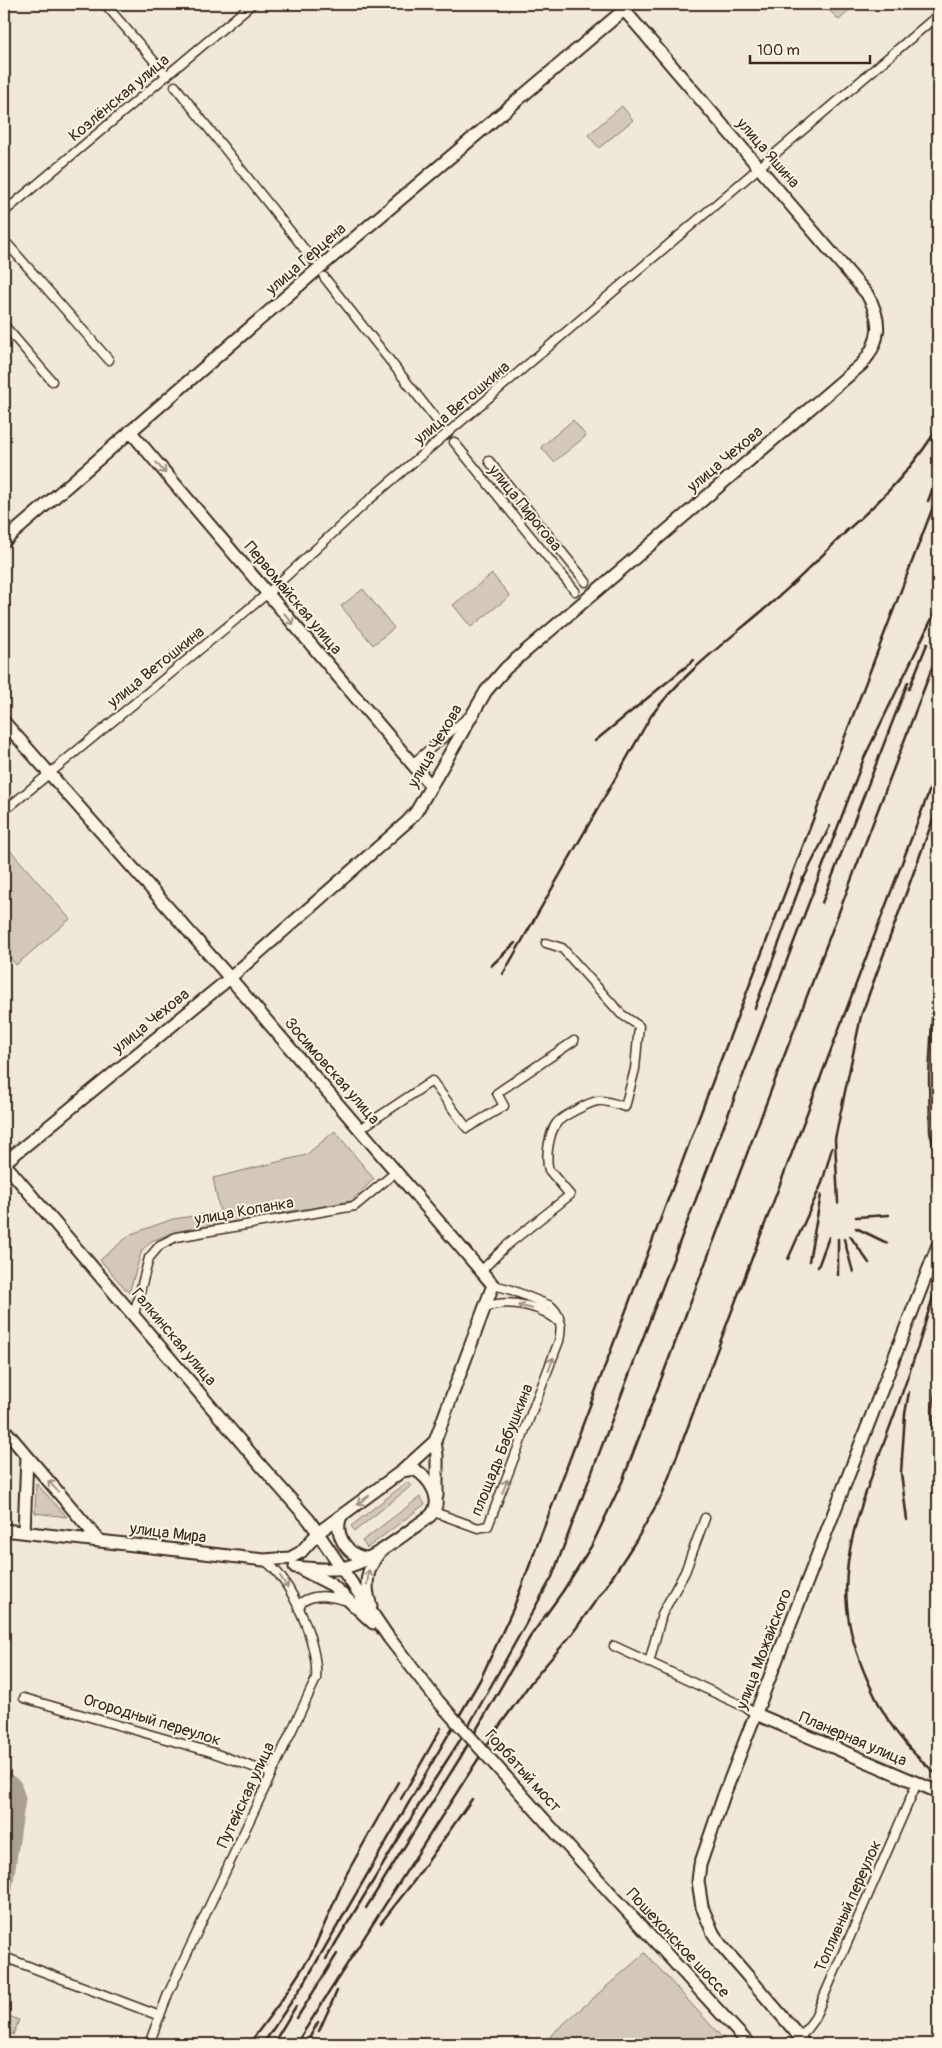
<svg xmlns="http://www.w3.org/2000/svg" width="942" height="2048" font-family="Pangolin,sans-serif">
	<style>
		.green { fill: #d2c9ba; stroke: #867a6c }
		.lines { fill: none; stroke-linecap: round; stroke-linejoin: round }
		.river { stroke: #aaa091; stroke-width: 15 }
		.street-casing { stroke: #3b2a1e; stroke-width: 11 }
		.secondary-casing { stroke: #3b2a1e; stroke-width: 15 }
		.street { stroke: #fcf5e5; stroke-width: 8 }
		.secondary { stroke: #fcf5e5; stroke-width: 11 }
		.rail { stroke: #3b2a1e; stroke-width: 2.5 }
		.secondary-bridge-casing { stroke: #3b2a1e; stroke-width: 15; stroke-linecap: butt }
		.secondary-bridge { stroke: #fcf5e5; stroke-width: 11 }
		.oneway { stroke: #9c9082 }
		.labels { text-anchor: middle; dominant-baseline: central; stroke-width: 4; stroke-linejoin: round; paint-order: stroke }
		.street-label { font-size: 16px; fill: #3b2a1e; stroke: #fcf5e5 }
	</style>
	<rect width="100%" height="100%" fill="#f0e9d9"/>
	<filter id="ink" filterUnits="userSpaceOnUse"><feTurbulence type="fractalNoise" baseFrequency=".02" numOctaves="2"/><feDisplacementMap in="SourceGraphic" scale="10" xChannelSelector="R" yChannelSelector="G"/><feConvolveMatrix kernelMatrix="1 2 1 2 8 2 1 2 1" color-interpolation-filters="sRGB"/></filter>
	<g filter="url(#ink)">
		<path class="green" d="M823 4H857L839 20Z
			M622 106 633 120 599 148 588 135Z
			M573 420 586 436 554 462 541 447Z
			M492 574 510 596 471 627 453 605Z
			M363 589 394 628 373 645 341 606Z
			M4 843 70 919 16 965 4 950Z
			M335 1131 374 1179 351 1201 174 1232 152 1241 142 1250 129 1293 100 1260 131 1234 173 1219 220 1212 213 1178 306 1155Z
			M407 1482 411 1486 355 1531 351 1526Z
			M36 1483 67 1517 35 1513Z
			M420 1497 425 1504 367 1548 362 1541Z
			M645 1953 728 2044H544L553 2033Z
			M4 2014 19 2020 13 2035 4 2031Z"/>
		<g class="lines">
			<path class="river" d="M4 1779 14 1786 18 1799 4 1894"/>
			<defs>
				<path id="street" d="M105 4 167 76
					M175 86 313 260
					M4 212 252 4
					M4 240 109 360
					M324 277 439 423
					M4 325 52 381
					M454 442 575 591
					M489 461 586 582
					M412 764 468 717
					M4 811 268 593 370 499 938 15
					M360 1129 432 1081 467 1128 504 1106 497 1093 574 1041
					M481 1271 506 1246 570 1195 549 1170C545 1158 549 1134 556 1124 560 1117 590 1102 598 1101 606 1100 616 1104 625 1107L635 1069 639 1026 621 1014 562 948 546 943
					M486 1307C508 1298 544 1306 561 1324
					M134 1314 149 1258 160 1245 176 1237 355 1206 397 1171
					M431 1515 434 1512 478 1528 488 1526 559 1341C562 1328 562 1315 551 1306L509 1289 493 1285
					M299 1609 302 1602C316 1592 333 1597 348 1601
					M614 1646 745 1707 756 1714
					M649 1663 662 1614 685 1572 705 1518
					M24 1698 211 1752 270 1773
					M4 1957 160 2016
					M800 2038 814 2019 917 1783
					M149 2044 168 1994 316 1679C319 1645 292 1580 264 1560
					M935 2044 938 2040"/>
				<path id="secondary" d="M130 431 431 786
					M4 541 318 269 631 4
					M4 722 230 978 493 1285 435 1441 402 1471 319 1532 301 1552 290 1558 264 1560 4 1530
					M4 1163 230 978 408 821 416 812 486 691 506 668 862 364C882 340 882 320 867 294L619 4
					M4 1163 263 1468 309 1520 389 1638 438 1701
					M4 1429 99 1540
					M435 1441 437 1455V1496
					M341 1516C333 1535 349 1558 368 1558
					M24 1532 27 1457
					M295 1567C310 1568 327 1571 342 1568 371 1563 405 1533 430 1516 445 1501 430 1478 414 1469L402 1471
					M303 1570 332 1585 373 1623
					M371 1606C364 1586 366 1570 379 1553
					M756 1714 938 1792
					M583 1863 749 2044
					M804 2044 794 2030 721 1945 713 1933 702 1907 698 1881 700 1865 724 1795 938 1245"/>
			</defs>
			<use href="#street" class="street-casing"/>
			<use href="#secondary" class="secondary-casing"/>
			<use href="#street" class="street"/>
			<use href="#secondary" class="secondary"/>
			<path class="rail" d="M928 501 938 475
				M845 532C880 502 914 467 938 427
				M909 689 927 644
				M595 741 694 660
				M801 884 830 826
				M822 903 908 682
				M938 910 929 1076 930 1131 938 1168
				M491 966 515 943
				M503 974 651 716C685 670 733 637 776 599 802 577 825 552 850 528
				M755 1008 803 878
				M936 1071 938 1104
				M838 1203 835 1139 861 1016 938 806
				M856 1217 889 1215
				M856 1228 887 1243
				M850 1236 869 1263
				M838 1239V1275
				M844 1239 853 1272
				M788 1259 822 1183 832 1148
				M809 1261 821 1195
				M818 1267 829 1237
				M938 1276C936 1291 930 1305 926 1320 913 1366 896 1411 879 1456 861 1505 842 1553 847 1606 849 1631 857 1656 867 1679 884 1719 904 1748 938 1775
				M931 1471 933 1408 938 1368
				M907 1520 901 1473 905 1414 909 1392
				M401 1799 441 1728
				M366 1908 460 1758 530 1637 563 1591 592 1545 622 1482 938 652
				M381 1923 414 1881 472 1799
				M326 1959 431 1785 464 1734 552 1577 864 758 938 606
				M297 2018 337 1954
				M319 2031 337 1991
				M249 2044 281 2001 311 1955 346 1875 398 1782
				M263 2044 306 1980 480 1680 513 1609 720 1062 938 494
				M273 2044 296 2006
				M296 2044 500 1725 532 1681 572 1634 609 1582 637 1539 662 1495 938 768
				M306 2044 318 2022"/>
			<defs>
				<path id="secondary-bridge" d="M438 1701 583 1863"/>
			</defs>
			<use href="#secondary-bridge" class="secondary-bridge-casing"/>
			<use href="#secondary-bridge" class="secondary-bridge"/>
		</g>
		<defs><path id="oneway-shaft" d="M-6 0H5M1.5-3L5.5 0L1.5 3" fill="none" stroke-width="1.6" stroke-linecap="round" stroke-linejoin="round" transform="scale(1.25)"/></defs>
		<g class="oneway">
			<use href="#oneway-shaft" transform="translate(161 468) rotate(50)"/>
			<use href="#oneway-shaft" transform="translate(289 619) rotate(50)"/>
			<use href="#oneway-shaft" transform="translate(525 1307) rotate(-166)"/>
			<use href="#oneway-shaft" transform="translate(551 1364) rotate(-70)"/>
			<use href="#oneway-shaft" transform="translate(53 1486) rotate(-132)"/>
			<use href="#oneway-shaft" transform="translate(505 1486) rotate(-69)"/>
			<use href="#oneway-shaft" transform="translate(363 1500) rotate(144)"/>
			<use href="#oneway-shaft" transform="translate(368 1577) rotate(-82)"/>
			<use href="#oneway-shaft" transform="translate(284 1582) rotate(57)"/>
		</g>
	</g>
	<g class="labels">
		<g class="street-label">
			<text transform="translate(119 98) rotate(-40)">Козлёнская улица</text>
			<text transform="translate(768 153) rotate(49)">улица Яшина</text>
			<text transform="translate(306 259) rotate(-41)">улица Герцена</text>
			<text transform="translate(462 403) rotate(-40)">улица Ветошкина</text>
			<text transform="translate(725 459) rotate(-40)">улица Чехова</text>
			<text transform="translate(525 508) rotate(51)">улица Пирогова</text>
			<text transform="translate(293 598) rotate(50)">Первомайская улица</text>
			<text transform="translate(156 667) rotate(-39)">улица Ветошкина</text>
			<text transform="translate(435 746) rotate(-60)">улица Чехова</text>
			<text transform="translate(151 1021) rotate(-39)">улица Чехова</text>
			<text transform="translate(332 1071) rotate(49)">Зосимовская улица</text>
			<text transform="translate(244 1211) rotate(-10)">улица Копанка</text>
			<text transform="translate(174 1337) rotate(50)">Галкинская улица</text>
			<text transform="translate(502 1450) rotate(-68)">площадь Бабушкина</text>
			<text transform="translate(168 1533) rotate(7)">улица Мира</text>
			<text transform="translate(764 1649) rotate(-69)">улица Можайского</text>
			<text transform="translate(152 1720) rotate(17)">Огородный переулок</text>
			<text transform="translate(853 1739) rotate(23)">Планерная улица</text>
			<text transform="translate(523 1771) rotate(48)">Горбатый мост</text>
			<text transform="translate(246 1795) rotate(-65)">Путейская улица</text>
			<text transform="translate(848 1906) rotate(-66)">Топливный переулок</text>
			<text transform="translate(678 1943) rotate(47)">Пошехонское шоссе</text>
		</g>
	</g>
	<rect width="942" height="2048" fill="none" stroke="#fcf5e5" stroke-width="20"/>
	<rect x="10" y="10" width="922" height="2028" fill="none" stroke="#3b2a1e" stroke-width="2" filter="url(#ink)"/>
	<path d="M750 55v8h120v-8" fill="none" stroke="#3b2a1e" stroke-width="2.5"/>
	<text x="757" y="55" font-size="15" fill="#3b2a1e" stroke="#fcf5e5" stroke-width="4" paint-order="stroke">100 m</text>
</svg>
